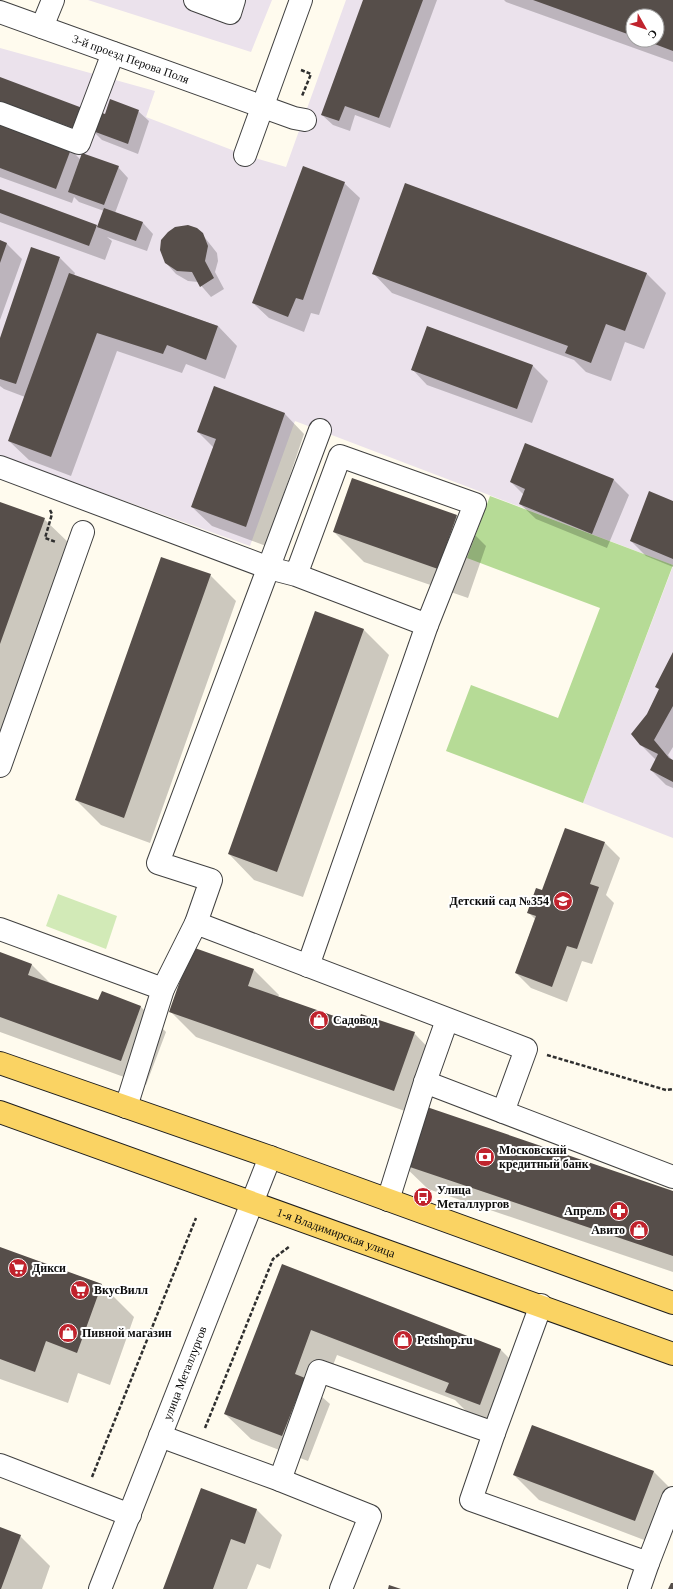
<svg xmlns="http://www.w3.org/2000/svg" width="673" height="1589" font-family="'Times New Roman',serif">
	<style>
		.industrial { fill: #ebe2ec; fill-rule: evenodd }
		.green { fill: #d2eab7 }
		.forest { fill: #b6db96 }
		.shadow { fill: #0003; fill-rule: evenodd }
		.building { fill: #564e4a }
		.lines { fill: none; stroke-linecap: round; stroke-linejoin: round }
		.minor-casing { stroke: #404040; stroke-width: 24 }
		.major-casing { stroke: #1e1e1e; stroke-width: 24 }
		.path { stroke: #2f2f2f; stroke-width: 2.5; stroke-dasharray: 4 2; stroke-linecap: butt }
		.minor { stroke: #fff; stroke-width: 22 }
		.major { stroke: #fad363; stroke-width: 22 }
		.labels { text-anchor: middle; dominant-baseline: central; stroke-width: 4; stroke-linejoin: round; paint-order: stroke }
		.street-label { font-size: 12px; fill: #0d0d0d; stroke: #fff }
		.poi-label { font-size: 12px; font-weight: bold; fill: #0d0d0d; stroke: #fff; text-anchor: start }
	</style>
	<rect width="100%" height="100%" fill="#fffbee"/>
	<path class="industrial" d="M88 0H272L251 52Z
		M346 0H673V565L295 421 250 546 0 456V48L155 91 146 117 245 155 286 167ZM633 16H657V40H633Z
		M673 566V838L583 803Z"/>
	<path class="green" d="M58 894 117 916 106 949 46 926Z"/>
	<path class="forest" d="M490 496 673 565 583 803 446 751 471 685 558 718 600 608 467 558Z"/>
	<path class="shadow" d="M364 0H437L390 128 355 115 350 131 333 125 322 115Z
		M504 0H673V62L506 2ZM633 16H657V40H633Z
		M0 78 85 110 106 116 138 111 149 121 138 154 102 140 92 130 88 139 0 107Z
		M0 123 70 149 81 160 118 167 128 178 115 213 143 223 153 234 147 251 107 237 112 241 105 260 0 222V190L98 227 104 211 79 202 74 197 72 203 0 177Z
		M344 183 360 198 319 315 311 313 304 332 269 318 253 303Z
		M202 234 217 253 218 261 215 272 224 289 211 297 198 282 188 281 176 274 166 263Z
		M0 241 7 244 22 259 0 320Z
		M60 258 75 273 74 276 218 326 237 346 225 379 186 364 182 373 117 351 71 476 29 460 9 441 25 397 4 389 0 386V341Z
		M373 273H646L666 293 644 349 625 342 611 381 586 372 574 360 392 293Z
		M428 327 533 366 548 381 532 423 427 385 412 369Z
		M214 388 285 414 304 434 266 546 212 526 192 507 214 448 198 432Z
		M614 480 629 495 607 548 536 519 520 504 524 495 511 482Z
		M673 502V567L646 556 631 541Z
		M0 503 44 519 70 544 0 741Z
		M456 516 486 546 468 598 364 562 334 532Z
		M210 575 236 601 150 843 101 825 76 800Z
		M316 612 364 630 389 655 303 897 254 880 229 854Z
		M673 654V747L668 755 673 761V788L666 785 651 770 656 760 640 744 647 714 660 690Z
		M605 843 620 858 606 895 614 903 592 964 582 961 567 1002 531 988 516 973 535 919 528 912 543 892Z
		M0 953 32 965 51 984 99 1002 140 1006 166 1032 146 1085 0 1032Z
		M254 970 279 995 278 997 358 1025 414 1033 439 1059 423 1107 673 1192V1272L428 1189 402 1164 419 1116 196 1037 171 1012Z
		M0 1248 101 1284 134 1317 110 1385 78 1373 68 1403 0 1379Z
		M282 1266 501 1350 526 1375 505 1430 472 1417 455 1400 337 1355 321 1396 330 1404 308 1461 251 1439 225 1414Z
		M532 1426 654 1472 673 1491 660 1546 539 1500 514 1475Z
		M201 1489 257 1510 282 1535 270 1569 257 1564 247 1589H164Z
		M0 1529 20 1536 50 1566 42 1589H0Z"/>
	<path class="building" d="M363 0H423L379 118 345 106 339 121 321 115Z
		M533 0H673V51L644 40H657V16H633V36Z
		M0 77 85 109 78 130 0 101Z
		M110 99 139 110 128 144 90 130 97 111 105 114Z
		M0 122 71 149 56 189 0 168Z
		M82 153 119 166 104 205 68 192Z
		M303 166 345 182 303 300 296 298 288 317 252 303Z
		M405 183 647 273 625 331 606 324 591 363 565 353 568 346 372 274Z
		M0 189 97 225 89 246 0 213Z
		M104 208 143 222 136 241 97 227Z
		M188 225 197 228 203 233 208 246 205 261 214 278 200 287 192 272 177 271 165 263 160 250 161 240 168 232 175 227Z
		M0 240 7 243 0 263Z
		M31 247 60 257 16 384 0 379V338Z
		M69 273 218 326 206 360 167 345 163 354 97 333 51 457 8 441Z
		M427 326 533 365 517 409 411 370Z
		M214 386 285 413 246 527 191 507 216 439 197 432Z
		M525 443 614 479 592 534 519 504 525 489 510 482Z
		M352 478 457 515 438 569 333 532Z
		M649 491 673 501V559L630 541Z
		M0 502 45 518 0 644Z
		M161 557 211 574 124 818 75 800Z
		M315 611 364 629 277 872 228 854Z
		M673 652V706L654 740 669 758 673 760V782L650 770 658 754 640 745 631 734 647 714 659 689 655 687Z
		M565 828 605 842 590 884 599 887 577 949 567 946 552 987 515 973 536 916 527 913 536 888 542 890Z
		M192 947 254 969 248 986 357 1024 361 1014 415 1032 394 1091 169 1012Z
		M0 952 32 964 28 975 98 1000 102 991 141 1006 121 1061 0 1017Z
		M421 1105 673 1191V1256L401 1164Z
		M0 1247 102 1284 77 1353 46 1341 35 1372 0 1359Z
		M282 1264 501 1349 480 1405 445 1392 449 1383 311 1330 295 1374 305 1378 282 1436 224 1414Z
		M532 1425 654 1471 635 1521 513 1475Z
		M201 1488 257 1509 245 1544 231 1539 213 1589H163Z
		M0 1527 21 1535 1 1589H0Z
		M671 1583H673V1589H668Z
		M389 1585 401 1589H388Z"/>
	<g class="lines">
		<defs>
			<g id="minor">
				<path d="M195 0 230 13 234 0"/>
				<path id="s1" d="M0 12 294 118 305 120"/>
				<path d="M42 27 53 0"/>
				<path d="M0 113 79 143 113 53"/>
				<path d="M245 155 301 0"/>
				<path d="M0 467 269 568 296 575 340 456 475 504 427 625 296 575"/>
				<path d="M0 766 83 532"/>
				<path d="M196 923 211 880 158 863 320 430"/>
				<path d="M0 929 163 989 126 1107"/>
				<path d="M308 966 427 625"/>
				<path d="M163 989 196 923 526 1049 503 1112"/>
				<path d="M425 1082 673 1177"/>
				<path d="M388 1200 425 1082 447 1020"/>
				<path d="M494 1433 541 1305"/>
				<path d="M160 1436 280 1480 319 1371 494 1433 471 1500 648 1563 673 1498"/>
				<path d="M0 1465 130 1515"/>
				<path d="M280 1480 370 1516 341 1589"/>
				<path id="s2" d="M100 1589 270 1157"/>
				<path d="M639 1589 648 1563"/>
			</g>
			<g id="major">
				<path d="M0 1063 270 1157 673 1303"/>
				<path id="s3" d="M0 1112 673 1354"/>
			</g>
		</defs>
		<use href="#minor" class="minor-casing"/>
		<use href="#major" class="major-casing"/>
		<path class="path" d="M301 70 311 74 302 96
			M50 510 52 514 45 538 56 542
			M547 1055 666 1090 673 1089
			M205 1428 273 1259 290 1246
			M92 1477 196 1218"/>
		<use href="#minor" class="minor"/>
		<use href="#major" class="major"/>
	</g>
	<defs>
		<symbol id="school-disc" viewBox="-11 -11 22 22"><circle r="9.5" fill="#c0232d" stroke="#fff"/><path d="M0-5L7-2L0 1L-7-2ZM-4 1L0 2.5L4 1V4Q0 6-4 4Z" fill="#fff"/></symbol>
		<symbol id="shop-disc" viewBox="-11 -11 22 22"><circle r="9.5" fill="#c0232d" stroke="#fff"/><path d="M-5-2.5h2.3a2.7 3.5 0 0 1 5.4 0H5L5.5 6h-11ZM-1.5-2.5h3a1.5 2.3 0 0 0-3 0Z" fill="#fff"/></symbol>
		<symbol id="bank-disc" viewBox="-11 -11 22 22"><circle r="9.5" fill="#c0232d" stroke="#fff"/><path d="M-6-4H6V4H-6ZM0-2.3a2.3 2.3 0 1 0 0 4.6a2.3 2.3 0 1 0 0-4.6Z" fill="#fff"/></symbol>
		<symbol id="bus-disc" viewBox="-11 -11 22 22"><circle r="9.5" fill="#c0232d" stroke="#fff"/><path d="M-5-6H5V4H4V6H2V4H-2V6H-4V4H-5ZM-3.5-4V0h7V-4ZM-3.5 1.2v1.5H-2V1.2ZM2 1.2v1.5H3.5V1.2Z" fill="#fff"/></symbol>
		<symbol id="pharmacy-disc" viewBox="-11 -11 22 22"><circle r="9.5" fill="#c0232d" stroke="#fff"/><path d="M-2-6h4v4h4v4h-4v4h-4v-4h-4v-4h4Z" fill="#fff"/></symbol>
		<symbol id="supermarket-disc" viewBox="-11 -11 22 22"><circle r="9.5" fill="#c0232d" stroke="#fff"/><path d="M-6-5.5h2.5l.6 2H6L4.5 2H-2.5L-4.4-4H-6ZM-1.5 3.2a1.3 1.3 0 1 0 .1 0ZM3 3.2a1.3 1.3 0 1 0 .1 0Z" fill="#fff"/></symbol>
	</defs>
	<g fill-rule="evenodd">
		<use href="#school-disc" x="552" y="890" width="22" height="22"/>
		<use href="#shop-disc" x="308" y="1009" width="22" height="22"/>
		<use href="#bank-disc" x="474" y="1146" width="22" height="22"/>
		<use href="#bus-disc" x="412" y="1186" width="22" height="22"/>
		<use href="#pharmacy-disc" x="608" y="1200" width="22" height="22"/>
		<use href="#shop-disc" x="628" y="1219" width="22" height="22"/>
		<use href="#supermarket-disc" x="7" y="1257" width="22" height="22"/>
		<use href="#supermarket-disc" x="69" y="1279" width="22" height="22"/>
		<use href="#shop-disc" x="57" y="1322" width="22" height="22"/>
		<use href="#shop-disc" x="392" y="1329" width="22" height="22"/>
	</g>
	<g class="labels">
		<g class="street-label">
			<text stroke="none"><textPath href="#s1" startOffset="139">3-й проезд Перова Поля</textPath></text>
			<text stroke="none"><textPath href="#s3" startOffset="357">1-я Владимирская улица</textPath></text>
			<text stroke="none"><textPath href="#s2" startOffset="232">улица Металлургов</textPath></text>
		</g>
		<g class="poi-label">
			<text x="549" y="901" text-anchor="end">Детский сад №354</text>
			<text x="333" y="1020">Садовод</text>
			<text x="499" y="1150">Московский<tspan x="499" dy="14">кредитный банк</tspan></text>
			<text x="437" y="1190">Улица<tspan x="437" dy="14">Металлургов</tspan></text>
			<text x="605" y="1211" text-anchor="end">Апрель</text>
			<text x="625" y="1230" text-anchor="end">Авито</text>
			<text x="32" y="1268">Дикси</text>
			<text x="94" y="1290">ВкусВилл</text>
			<text x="82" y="1333">Пивной магазин</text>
			<text x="417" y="1340">Petshop.ru</text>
		</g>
	</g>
	<g transform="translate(645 28) rotate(129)"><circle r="19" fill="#ffffff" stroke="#9e9e9e"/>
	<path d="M0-3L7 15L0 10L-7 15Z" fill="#c0232d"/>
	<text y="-6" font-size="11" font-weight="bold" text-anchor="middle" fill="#0d0d0d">С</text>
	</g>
</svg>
